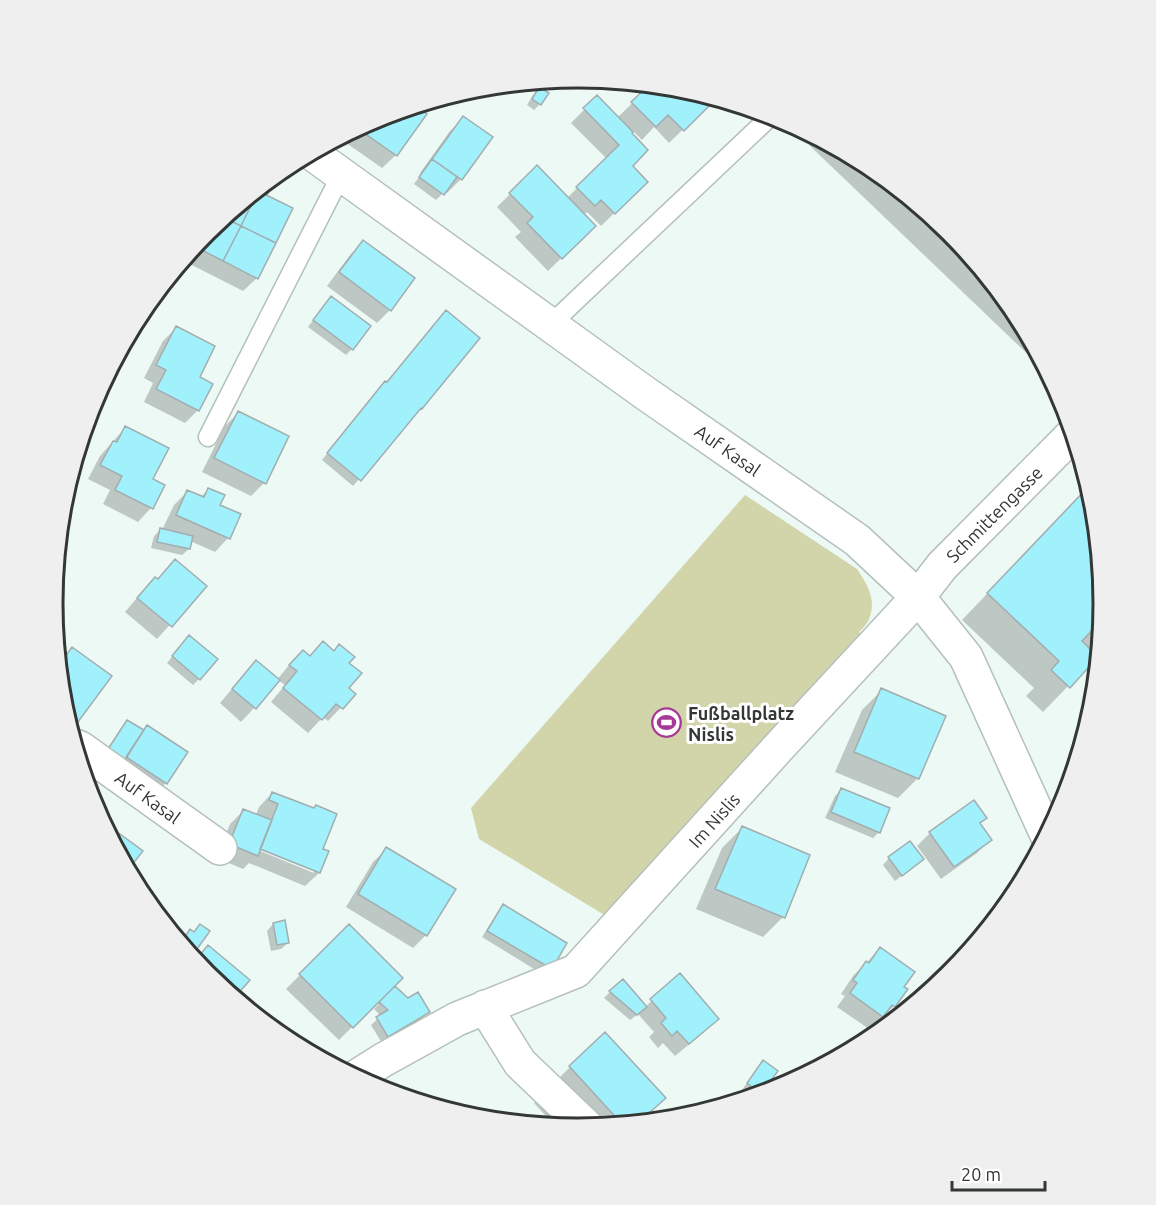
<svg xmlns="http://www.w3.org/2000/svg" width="1156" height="1205" font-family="Ubuntu,sans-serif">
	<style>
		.green { fill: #d2d5aa }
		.shadow { fill: #0003; fill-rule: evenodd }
		.building { fill: #a1f1fc; stroke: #a2adaf; stroke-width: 1.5 }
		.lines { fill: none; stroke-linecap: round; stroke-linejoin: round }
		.service-casing { stroke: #b5c0bd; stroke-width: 21 }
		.minor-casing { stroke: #b5c0bd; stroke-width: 36 }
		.service { stroke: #fff; stroke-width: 18 }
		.minor { stroke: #fff; stroke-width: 33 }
		.labels { text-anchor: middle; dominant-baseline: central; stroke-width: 6; stroke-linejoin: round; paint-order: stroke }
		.street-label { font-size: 18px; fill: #333736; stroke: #fff }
		.poi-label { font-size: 18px; font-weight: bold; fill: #333736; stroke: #fff; text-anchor: start }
		.rim { fill: none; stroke: #333736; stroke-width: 3 }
	</style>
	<rect width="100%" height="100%" fill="#edf9f5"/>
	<path class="green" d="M745 495 857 569C867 584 876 598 870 616 869 622 863 628 859 632L864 638 611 919 479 839 471 808Z"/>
	<path class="shadow" d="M652 84 715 98 669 143 654 127 642 140 633 131 630 134 631 166 646 182 601 226 587 212 584 215 594 226 548 271 515 237 521 232 497 207 537 167 567 198 607 159 571 123 597 97 617 118Z
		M539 89 540 104 534 110 527 105 533 95Z
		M413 106 425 114 396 155 382 168 339 138 377 117Z
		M464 118 491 137 461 179 447 193 445 191 436 200 414 184 421 174 420 173 450 131Z
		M817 137 870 166 950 231 1015 311 1042 362 1039 365 809 145Z
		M275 175 265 196 257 278 243 291 182 260 207 231Z
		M363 242 390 310 377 323 327 286 350 255Z
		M325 305 352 349 346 355 308 327Z
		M440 319 421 408 353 486 322 460 379 389 387 384Z
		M176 328 198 378V410L185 423 144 402 153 383 144 378 163 341Z
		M238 413 264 483 251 496 202 472 225 426Z
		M125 428 151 480 163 486 151 508 138 522 103 504 110 490 88 479 100 456Z
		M1089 487 1093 500 1103 603 1098 655 1043 712 1026 696 1034 688 962 620Z
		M208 490 218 506 239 515 228 538 215 552 190 541 189 549 182 555 151 548 154 536 160 530H162L174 505 187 492 201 497Z
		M175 561 205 586 157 639 125 612 142 592 155 579 157 580Z
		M183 643 199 679 193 685 167 663Z
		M323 643 347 663V688L354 694 328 721 323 717 308 733 271 702 285 685 278 680 254 708 241 722 220 703 243 676 256 662 277 680 289 665 309 657Z
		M72 649 77 721 70 728 63 705 58 663Z
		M882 690 918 778 898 798 835 772 862 710Z
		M127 722 143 731 166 783 153 796 103 756 121 728Z
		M841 790 879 832 873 838 825 818 835 796Z
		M272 793 321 849 327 852 319 873 305 886 249 863 243 869 217 858 230 824 244 810 256 815 259 807ZM254 845 314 869V873L253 848Z
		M985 818 979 824 990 840 977 853 941 879 917 846 930 833Z
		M742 828 783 917 763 937 696 909 722 848Z
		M387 849 426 935 413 948 346 907 373 862Z
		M889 858 922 859 895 881 883 865Z
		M503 906 565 943 544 975 482 937 497 913Z
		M273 924 288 943 281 949 271 951 267 931Z
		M349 926 393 986 408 1000 428 1012 422 1018 382 1043 371 1025 381 1016 374 1009 380 1003 378 1001 339 1040 286 989Z
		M880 949 894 1006 869 1029 837 1007 845 996 841 994 853 976Z
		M680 975 704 1032 675 1056 663 1043 658 1048 649 1037 654 1032 638 1014 630 1020 604 998 610 992 645 1007Z
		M763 1062 776 1072 760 1094 751 1097 742 1090 757 1068Z
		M570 1067 664 1098 639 1122 578 1128 555 1126 534 1103Z"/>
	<path class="building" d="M650 84 681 87 717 98 684 131 668 115 656 127 631 102Z
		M539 87 549 93 541 105 532 99Z
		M597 95 633 132 632 133 648 150 633 166 648 182 615 214 601 200 595 206 576 187 619 145 583 108Z
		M415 105 427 114 397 156 357 128 377 117Z
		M463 116 493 137 462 180 432 159Z
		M432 159 457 177 444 195 419 177Z
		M537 165 596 226 562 259 527 223 533 217 509 193Z
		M874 168 950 231 988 278Z
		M276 174H278L267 195 257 190Z
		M257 190 258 191 241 226 223 217Z
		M258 191 293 208 276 243 241 226Z
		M223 217 241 226 223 261 194 246 207 231Z
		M241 226 276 243 258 279 223 261Z
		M363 240 415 278 391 311 339 272Z
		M331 296 371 326 353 350 313 320Z
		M446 310 480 338 422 409 421 408 361 481 327 453 385 381 387 382Z
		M176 326 215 346 200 377 213 384 199 411 156 389 166 370 156 365Z
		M238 411 289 436 266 484 214 458Z
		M125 426 169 448 153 479 165 485 153 509 115 490 122 476 100 465 113 441 117 442Z
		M1089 486 1093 500 1103 603 1101 625 1099 623 1082 641 1098 657 1070 688 1051 670 1059 661 987 593Z
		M208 488 225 495 220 505 241 514 230 539 176 515 187 490 204 497Z
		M160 528 193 536 190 549 157 542Z
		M175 559 207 586 172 627 137 598 155 577 158 579Z
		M189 635 218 659 200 680 172 656Z
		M323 641 334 651 339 644 355 657 349 663 362 673 349 688 356 694 343 709 336 704 322 720 283 688 297 671 289 665 303 650 310 656Z
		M72 647 112 676 78 722 65 712 63 705 58 663 60 664Z
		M256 660 280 680 256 709 232 689Z
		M881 688 946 716 919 779 854 752Z
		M127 720 144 730 125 760 108 749Z
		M147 725 188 752 167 784 126 757Z
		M841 788 890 808 880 833 831 812Z
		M272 792 314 808 316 805 337 814 323 849 329 851 320 873 260 849 278 804 269 800Z
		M974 800 987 818 980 823 992 840 954 867 929 832Z
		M243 809 272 820 258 856 229 844Z
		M105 823 143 851 128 870 104 824Z
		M742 826 810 855 785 918 715 889Z
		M910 841 924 859 902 876 888 857Z
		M386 847 456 889 427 936 358 894Z
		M503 904 567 943 552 969 487 931Z
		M285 920 289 943 277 945 273 923Z
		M200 924 210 931 192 956 181 943 190 929 194 932Z
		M349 924 403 978 353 1028 299 974Z
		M208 945 250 980 235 997 206 974 195 961Z
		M880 947 915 972 904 987 908 989 895 1007 892 1005 883 1017 850 993 857 983 853 980 866 961 869 963Z
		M680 973 719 1019 689 1044 677 1031 672 1036 661 1023 666 1018 650 999Z
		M623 979 647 1007 637 1015 609 991Z
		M395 986 408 998 418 992 430 1012 388 1037 376 1017 388 1010 379 1002Z
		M605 1032 666 1098 639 1122 622 1124 569 1066Z
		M763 1060 778 1071 761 1094 747 1083Z
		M810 1062 818 1067 800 1077Z"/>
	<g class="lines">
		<defs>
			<path id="service" d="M550 325 772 115
				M208 437 341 175"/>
			<path id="minor" d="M310 152 645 393 857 540 918 597 966 657 1047 835
				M75 746 80 748 220 848
				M485 1007 520 1063 587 1127
				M356 1077 383 1060 457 1019 576 971 778 748 918 597 942 566 1073 434"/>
		</defs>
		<use href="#service" class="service-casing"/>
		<use href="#minor" class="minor-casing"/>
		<use href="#service" class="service"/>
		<use href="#minor" class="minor"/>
	</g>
	<defs>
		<symbol id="stadium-ring" viewBox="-11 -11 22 22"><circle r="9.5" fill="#fff" stroke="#a73896" stroke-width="1.5"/><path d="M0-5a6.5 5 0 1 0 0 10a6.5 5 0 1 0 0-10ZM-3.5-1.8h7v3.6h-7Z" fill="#a73896"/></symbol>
	</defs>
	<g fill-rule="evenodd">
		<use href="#stadium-ring" x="650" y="706" width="33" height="33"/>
	</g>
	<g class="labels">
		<g class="street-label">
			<text transform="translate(728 450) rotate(35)">Auf Kasal</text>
			<text transform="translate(994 514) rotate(-45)">Schmittengasse</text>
			<text transform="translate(148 797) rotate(36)">Auf Kasal</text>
			<text transform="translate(714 820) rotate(-48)">Im Nislis</text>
		</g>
		<g class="poi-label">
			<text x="688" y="713">Fußballplatz<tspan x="688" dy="21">Nislis</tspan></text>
		</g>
	</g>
	<path d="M0 0H1156V1205H0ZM63 603a515 515 0 1 1 1030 0a515 515 0 1 1-1030 0Z" fill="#efefef" fill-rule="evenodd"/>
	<path class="rim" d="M63 603a515 515 0 1 1 1030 0a515 515 0 1 1-1030 0Z"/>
	<path d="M952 1181v9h93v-9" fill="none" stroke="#333736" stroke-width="3"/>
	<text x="961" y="1181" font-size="18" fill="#333736" stroke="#ffffff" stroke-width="4.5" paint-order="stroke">20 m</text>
</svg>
